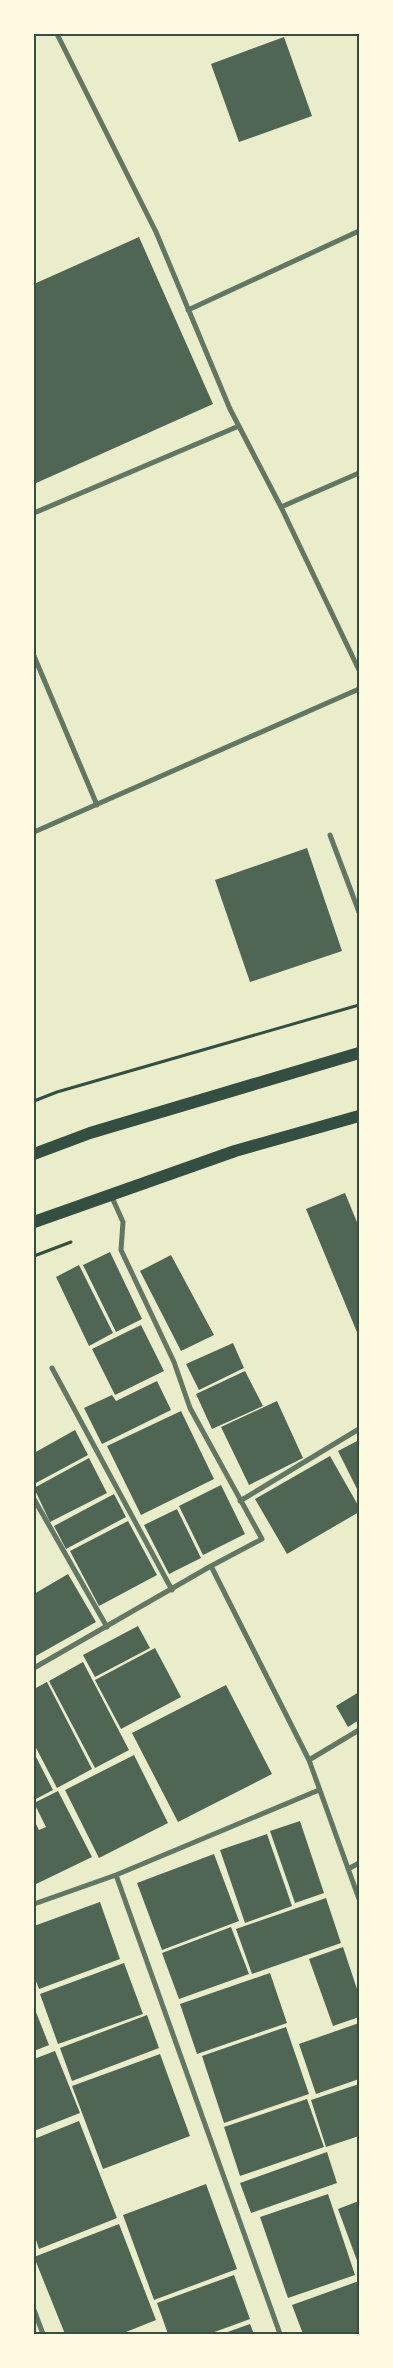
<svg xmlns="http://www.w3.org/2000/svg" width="393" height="2368" font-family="'Libre Baskerville',serif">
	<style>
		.building { fill: #4f6655 }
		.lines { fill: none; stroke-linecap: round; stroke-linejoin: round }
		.path { stroke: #344e41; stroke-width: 3 }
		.minor { stroke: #617663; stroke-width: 5 }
		.primary { stroke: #344e41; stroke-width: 12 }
		.neatline { fill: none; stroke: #344e41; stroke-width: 2 }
	</style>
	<rect width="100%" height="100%" fill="#e9edc9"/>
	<path class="building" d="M284 37 312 116 239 142 211 64Z
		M139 237 213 404 34 484V284Z
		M307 848 342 951 250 982 215 880Z
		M345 1193 359 1227V1337L306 1209Z
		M110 1252 142 1319 116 1332 83 1265Z
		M171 1255 214 1335 181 1351 140 1271Z
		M79 1265 113 1333 89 1346 56 1277Z
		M141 1325 164 1371 115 1395 92 1349Z
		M233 1343 244 1368 199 1390 186 1364Z
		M245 1371 263 1406 212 1429 196 1394Z
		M157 1381 171 1410 102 1444 84 1408 112 1395 116 1401Z
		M277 1401 303 1458 249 1485 221 1427Z
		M181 1411 214 1479 141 1515 107 1446Z
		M75 1430 88 1455 34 1484V1453Z
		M359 1440V1493L338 1451Z
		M330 1456 359 1507V1512L287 1554 255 1499Z
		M89 1458 107 1493 50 1522 34 1488Z
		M221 1485 245 1534 203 1555 179 1506Z
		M114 1494 126 1517 66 1549 54 1526Z
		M177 1509 201 1558 169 1574 144 1525Z
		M128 1521 157 1575 99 1606 70 1551Z
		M68 1574 96 1622 34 1657V1594Z
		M138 1626 150 1648 95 1677 83 1655Z
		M155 1648 181 1697 121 1729 95 1680Z
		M83 1662 129 1750 95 1768 49 1681Z
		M47 1682 92 1769 57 1788 34 1744V1689Z
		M226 1685 272 1774 178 1822 132 1733Z
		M359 1692V1720L348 1727 336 1706Z
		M34 1753 53 1790 34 1800Z
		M134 1755 168 1823 99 1858 65 1790Z
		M58 1791 92 1857 34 1885V1820L39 1830 46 1827 34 1803Z
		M300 1821 324 1893 295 1903 270 1831Z
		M267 1834 292 1906 245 1923 220 1850Z
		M214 1854 239 1921 162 1950 137 1883Z
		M326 1898 341 1943 252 1974 236 1929Z
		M100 1902 120 1959 39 1989 34 1976V1926Z
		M231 1927 249 1974 179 1999 162 1953Z
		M343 1947 359 1995V2017L333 2026 309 1959Z
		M124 1963 143 2014 58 2044 40 1994Z
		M270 1973 287 2023 197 2054 180 2004Z
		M34 2007 49 2045 34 2051Z
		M147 2015 159 2048 72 2081 60 2048Z
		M359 2023V2079L316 2094 299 2044Z
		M286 2027 309 2094 224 2123 202 2056Z
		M55 2051 80 2113 34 2131V2059Z
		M160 2054 190 2136 103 2169 72 2086Z
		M359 2084V2136L326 2147 311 2100Z
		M307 2099 324 2147 240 2176 224 2127Z
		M79 2121 117 2218 39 2249 34 2234V2139Z
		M327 2152 337 2183 251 2213 240 2183Z
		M206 2184 237 2269 154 2300 123 2215Z
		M328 2194 355 2275 288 2298 260 2217Z
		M359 2201V2266L338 2209Z
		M119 2224 156 2320 121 2334H65L34 2257Z
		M234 2275 250 2319 209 2334H168L157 2303Z
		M359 2281V2334H303L292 2305Z
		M250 2324 254 2334H222Z"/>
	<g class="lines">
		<path class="path" d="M34 1101 57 1092 359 1005
			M34 1256 71 1242"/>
		<path class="minor" d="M57 34 156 232 230 409 281 507 359 670
			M188 310 359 231
			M281 507 359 473
			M34 513 239 426
			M34 656 97 805
			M34 832 359 689
			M330 835 359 912
			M111 1195 123 1222 121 1250 174 1362 190 1408 262 1539 211 1566 309 1760 359 1899
			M52 1368 172 1590
			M34 1499 107 1627
			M240 1501 359 1429
			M34 1668 211 1566
			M309 1760 359 1730
			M348 1869 359 1863
			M116 1875 280 2334
			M34 1904 116 1875 319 1790
			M34 2310 43 2334"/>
		<path class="primary" d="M34 1154 90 1133 359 1053
			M34 1222 235 1151 359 1116"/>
	</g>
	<rect width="393" height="2368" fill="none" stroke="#fefae0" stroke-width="70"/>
	<rect x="35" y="35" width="323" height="2298" class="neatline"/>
</svg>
